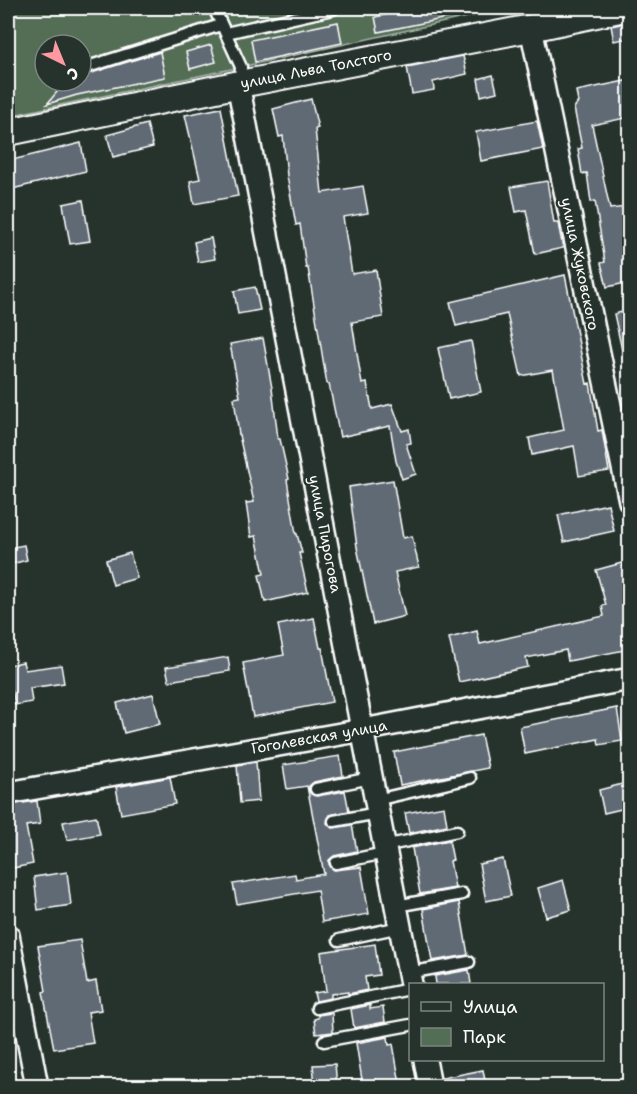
<svg xmlns="http://www.w3.org/2000/svg" width="637" height="1094" font-family="'Shantell Sans',sans-serif">
	<style>
		.green { fill: #526e55; stroke: #a8b6aa; stroke-width: 1.5; fill-rule: evenodd }
		.building { fill: #606b75; stroke: #fff; stroke-width: 1.5 }
		.lines { fill: none; stroke-linecap: round; stroke-linejoin: round }
		.service-casing { stroke: #fff; stroke-width: 15 }
		.minor-casing { stroke: #fff; stroke-width: 26 }
		.tertiary-casing { stroke: #fff; stroke-width: 30 }
		.service { stroke: #26332d; stroke-width: 10 }
		.minor { stroke: #26332d; stroke-width: 21 }
		.tertiary { stroke: #26332d; stroke-width: 26 }
		.labels { text-anchor: middle; dominant-baseline: central; stroke-width: 4.5; stroke-linejoin: round; paint-order: stroke }
		.street-label { font-size: 15px; fill: #fff; stroke: #26332d }
	</style>
	<rect width="100%" height="100%" fill="#26332d"/>
	<filter id="ink" filterUnits="userSpaceOnUse"><feTurbulence type="fractalNoise" baseFrequency=".0167" numOctaves="2"/><feDisplacementMap in="SourceGraphic" scale="12" xChannelSelector="R" yChannelSelector="G"/><feConvolveMatrix kernelMatrix="1 2 1 2 8 2 1 2 1" color-interpolation-filters="sRGB"/></filter>
	<g filter="url(#ink)">
		<path class="green" d="M8 8H508L241 67 8 116ZM45 45H81V81H45Z"/>
		<path class="building" d="M419 8H466L467 14 378 32 375 17Z
			M338 22 342 43 255 62 251 40Z
			M630 22V38L614 41 611 26Z
			M211 45 216 62 190 69 186 52Z
			M160 52 165 77 77 95 47 104 66 81H81V76Z
			M463 56 467 74 433 82 434 90 412 94 407 67Z
			M493 75 497 92 481 96 478 79Z
			M630 80V117L592 125 610 209 626 207 630 231V282L607 287 601 263 605 262 595 201 591 202 587 173 582 174 578 149 582 148 574 108 578 102 576 91Z
			M311 99 318 128 315 129 322 193 363 186 368 213 343 217 352 274 376 270 383 317 352 322 362 384 367 383 372 409 392 404 402 431 409 429 411 443 406 444 416 474 402 479 396 461 390 426 340 437 329 384H327L308 268H306L300 224 296 225 287 176 283 136 279 137 273 109Z
			M221 108 238 196 194 204 190 181 200 179 185 115Z
			M537 121 543 149 481 161 476 132Z
			M147 124 153 147 113 157 107 135Z
			M81 143 86 171 8 190V161Z
			M547 181 554 223H558L563 248 535 254 526 210 516 212 511 187Z
			M83 200 90 241 70 244 63 204Z
			M211 238 215 259 198 262 194 242Z
			M565 275 587 384 590 383 598 431 602 430 609 471 579 476 574 446 532 455 529 438 564 430 553 370 521 376 507 314 456 326 450 302Z
			M255 287 260 310 238 314 234 291Z
			M630 310V358L624 359 614 314Z
			M263 338 272 388 278 439H280L289 479 287 480 296 534H297L302 553H299L308 592 265 602 259 575 264 574 256 536 251 537 246 503 254 502 239 435 234 398 240 397 230 344Z
			M471 341 481 392 449 399 438 348Z
			M393 480 403 538 412 536 419 567 395 572 405 616 373 624 357 547 349 487Z
			M608 504 614 531 564 542 558 515Z
			M24 545 27 560 8 565V548Z
			M130 553 137 578 113 585 106 560Z
			M622 563 630 590V649L568 661 566 650 526 658 528 667 459 682 449 638 477 631 480 644 604 616 602 606 606 605 596 570Z
			M314 618 320 648H322L332 702 253 717 243 663 284 655 278 625Z
			M228 657 230 671 169 681 166 667Z
			M23 662 25 670 61 665 64 683 30 688 32 702 15 705 12 691 8 692V665Z
			M153 694 160 724 124 733 117 703Z
			M617 708 622 741 599 745 598 739 525 754 520 727Z
			M481 735 488 768 400 785 394 752Z
			M340 756 343 776 314 782 309 786V790L311 794 317 796 345 791 349 811 330 815 327 823 332 828 352 825 357 851 334 856 329 860V864L334 870 361 867 369 914 322 922 317 890 237 904 233 884 295 874 296 879 324 874 307 786 287 789 283 765Z
			M256 762 259 801 240 803 237 765Z
			M170 777 175 804 121 814 116 787Z
			M630 782V807L604 813 599 790Z
			M37 801 40 824 26 826 33 864 13 868 8 842V805Z
			M444 806 447 825 409 833 405 813Z
			M96 816 100 834 67 840 63 822Z
			M449 840 453 860 450 861 455 888 420 894 412 848Z
			M503 859 511 896 486 901 479 864Z
			M67 872 71 905 38 910 34 877Z
			M563 880 571 910 546 917 538 888Z
			M459 902 468 955 432 961 423 909Z
			M80 940 87 983 96 981 101 1010 88 1012 93 1043 54 1049 43 992 46 991 38 946Z
			M375 944 379 975 365 977 367 990 348 994V992L331 994V998L316 1001 314 993 326 991 321 952Z
			M469 970 471 984H436L435 976Z
			M370 1005V1009L383 1007 385 1022 354 1028 351 1009Z
			M332 1013 333 1032 316 1034 314 1019 318 1018V1015Z
			M388 1037 389 1045 393 1044 400 1084 363 1086 356 1043Z
			M335 1064 337 1086H315L313 1065Z
			M483 1070 486 1086H442V1078Z"/>
		<g class="lines">
			<defs>
				<path id="service" d="M214 8 241 67 240 83
					M226 33 333 9
					M81 69 221 25
					M316 789 371 778
					M376 800 470 778
					M334 821 378 813
					M384 846 457 831
					M336 863 385 853
					M396 906 462 894
					M339 940 400 927
					M408 973 469 962
					M317 1008 410 989
					M324 1041 410 1025"/>
				<path id="minor" d="M531 28 630 501
					M240 84V94L411 984
					M8 793 363 730 630 679
					M8 935 37 1086
					M425 1060 430 1086"/>
				<path id="tertiary" d="M8 132 240 84 531 28 624 8"/>
			</defs>
			<use href="#service" class="service-casing"/>
			<use href="#minor" class="minor-casing"/>
			<use href="#tertiary" class="tertiary-casing"/>
			<use href="#service" class="service"/>
			<use href="#minor" class="minor"/>
			<use href="#tertiary" class="tertiary"/>
		</g>
	</g>
	<g class="labels">
		<g class="street-label">
			<text transform="translate(316 69) rotate(-11)">улица Льва Толстого</text>
			<text transform="translate(580 264) rotate(78)">улица Жуковского</text>
			<text transform="translate(325 534) rotate(79)">улица Пирогова</text>
			<text transform="translate(319 737) rotate(-10)">Гоголевская улица</text>
		</g>
	</g>
	<rect width="637" height="1094" fill="none" stroke="#26332d" stroke-width="30"/>
	<rect x="15" y="15" width="607" height="1064" fill="none" stroke="#fff" stroke-width="2" filter="url(#ink)"/>
	<rect x="409" y="983" width="195" height="78" fill="#26332d" stroke="#7d8581" stroke-width="1.5"/>
	<rect x="421" y="1002" width="30" height="9" fill="#26332d" stroke="#7d8581" stroke-width="1.5"/>
	<text x="463" y="1013" font-size="18" fill="#ffffff">Улица</text>
	<rect x="421" y="1028" width="30" height="18" fill="#526e55" stroke="#7d8581" stroke-width="1.5"/>
	<text x="463" y="1043" font-size="18" fill="#ffffff">Парк</text>
	<g transform="translate(63 63) rotate(137)"><circle r="28" fill="#26332d" stroke="#7d8581" stroke-width="1.5"/>
	<path d="M0-4.5L10 22L0 15L-10 22Z" fill="#ff9aa2"/>
	<text y="-9" font-size="16" font-weight="bold" text-anchor="middle" fill="#ffffff">С</text>
	</g>
</svg>
